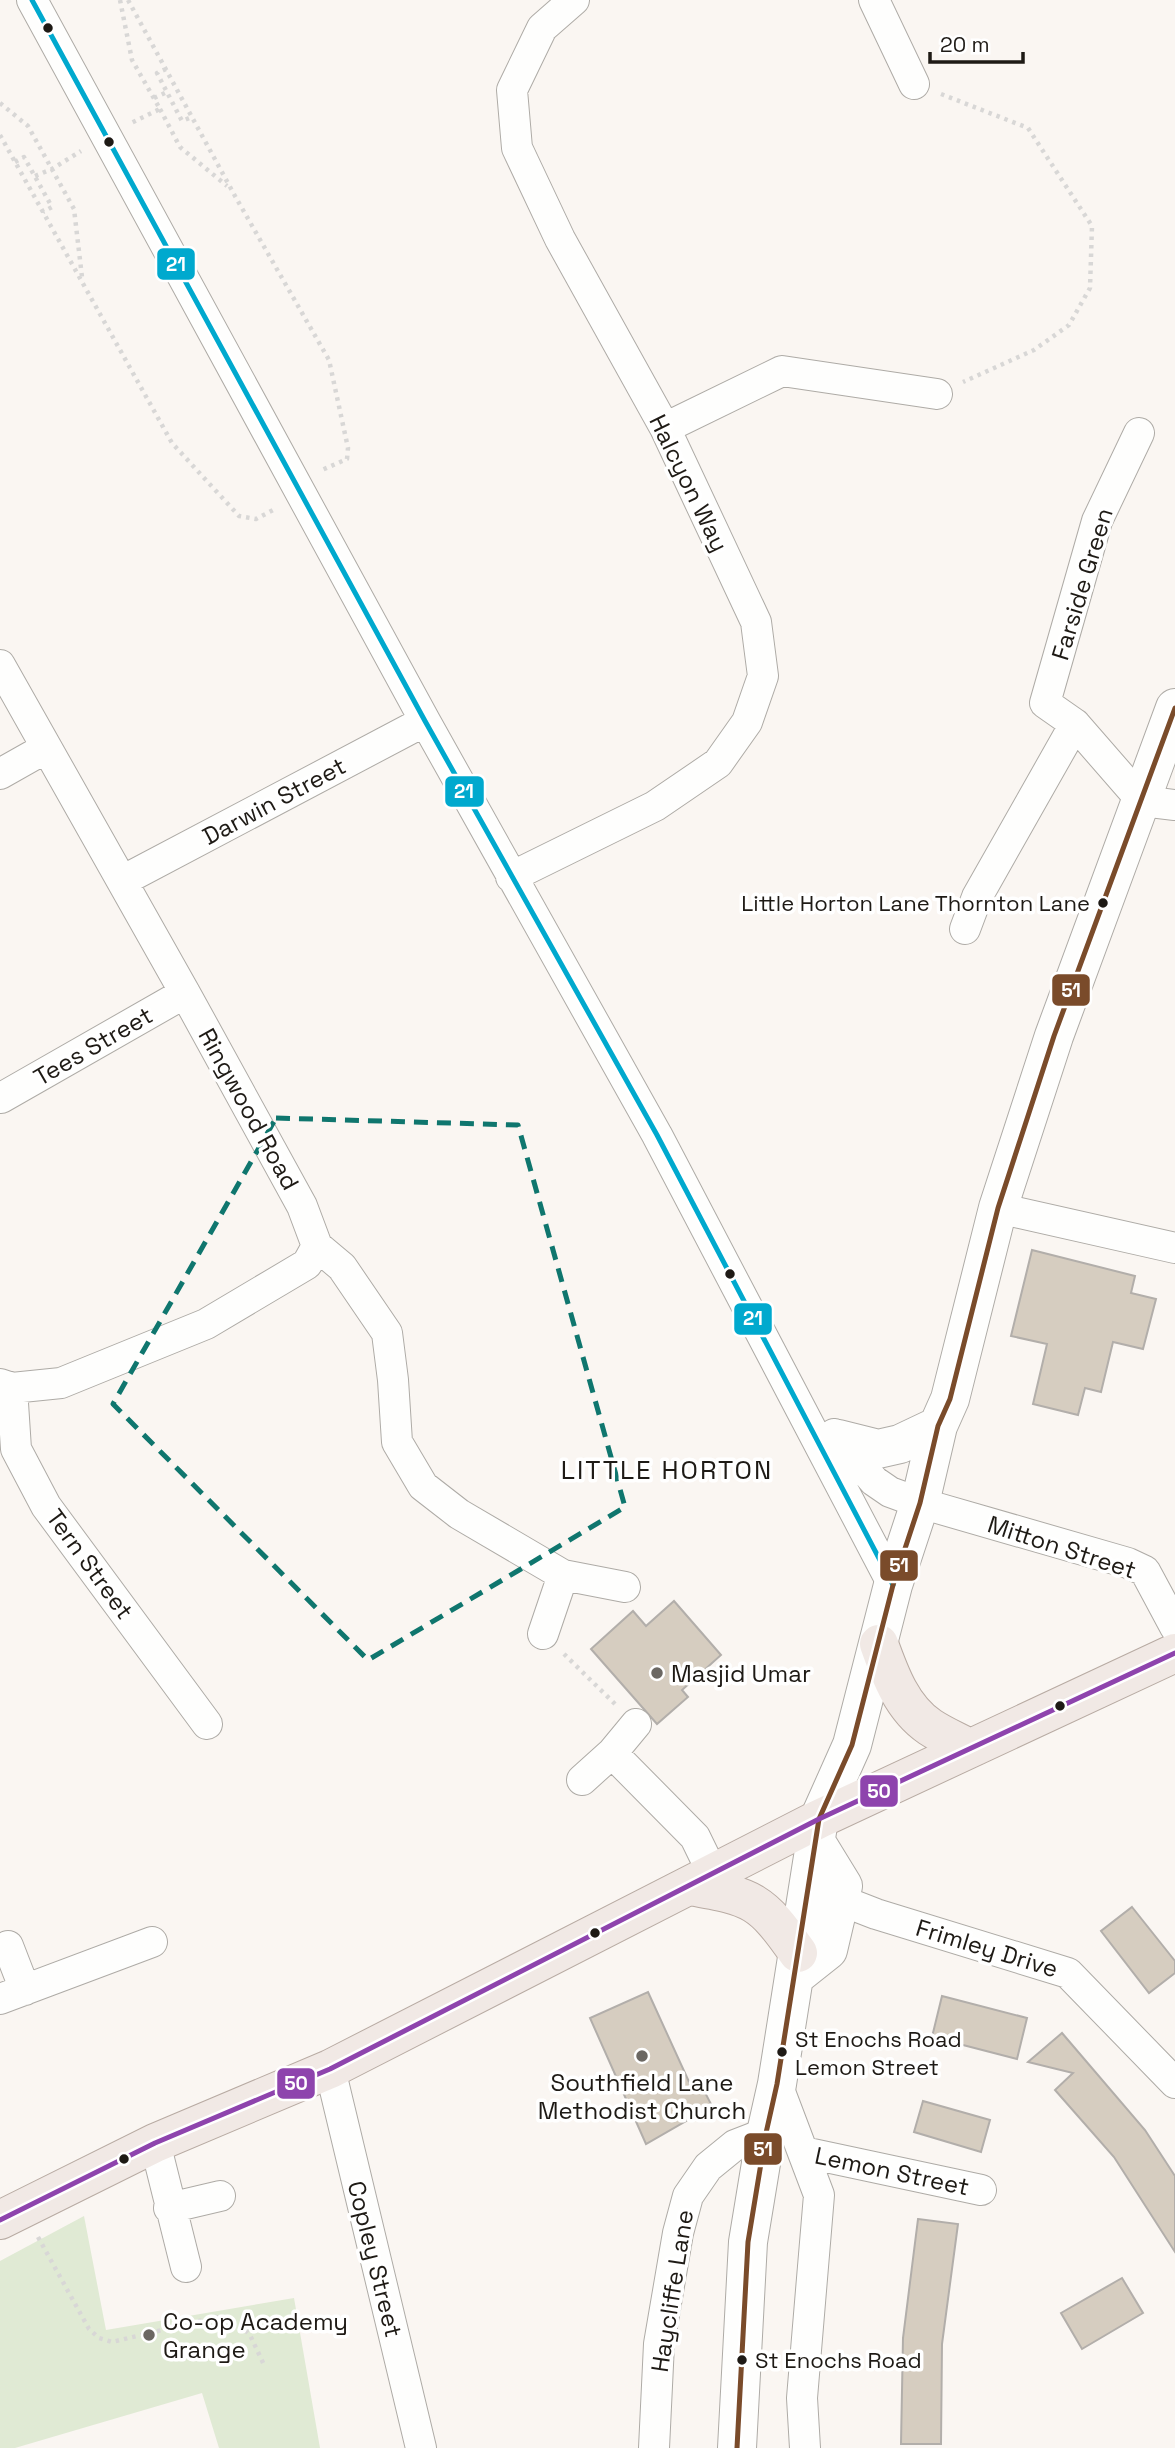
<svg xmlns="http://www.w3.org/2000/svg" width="1175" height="2448" font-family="'Space Grotesk',sans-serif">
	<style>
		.grass { fill: #e0ead4 }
		.building { fill: #d6cdc0; stroke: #b2aeaa; stroke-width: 2 }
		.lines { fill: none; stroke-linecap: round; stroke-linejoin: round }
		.minor-casing { stroke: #aeaba6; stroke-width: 32 }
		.tertiary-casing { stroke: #aeaba6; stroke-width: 40 }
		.primary-casing { stroke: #b8aba3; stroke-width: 40 }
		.path { stroke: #d8d7d6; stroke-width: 4.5; stroke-dasharray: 3.5 5; stroke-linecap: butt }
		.minor { stroke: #fefefd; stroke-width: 30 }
		.tertiary { stroke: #fefefd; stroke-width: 38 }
		.primary { stroke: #f1e9e5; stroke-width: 38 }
		.bus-1-casing { stroke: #fff; stroke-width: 10 }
		.bus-2-casing { stroke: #fff; stroke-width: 10 }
		.bus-3-casing { stroke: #fff; stroke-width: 10 }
		.bus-1 { stroke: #00a9ce; stroke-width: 5 }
		.bus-2 { stroke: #7a4b2a; stroke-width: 5 }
		.bus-3 { stroke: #8e44ad; stroke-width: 5 }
		.marked { fill: none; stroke: #0f766e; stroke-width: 5; stroke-dasharray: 14 9; stroke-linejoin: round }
		.bus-dot { fill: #1e1a15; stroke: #fff; stroke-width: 2.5 }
		.poi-dot { fill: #6b6762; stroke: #fff; stroke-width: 2.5 }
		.labels { text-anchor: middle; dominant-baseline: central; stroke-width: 7; stroke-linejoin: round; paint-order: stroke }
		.bus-label { font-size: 22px; fill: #1e1a15; stroke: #fff; text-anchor: start }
		.street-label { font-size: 24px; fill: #1e1a15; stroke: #fff }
		.poi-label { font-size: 24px; fill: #1e1a15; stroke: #fff; text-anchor: start }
		.neighbourhood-label { font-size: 26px; letter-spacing: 2px; fill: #1e1a15; stroke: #fff }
		.line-badge { stroke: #fff; stroke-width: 2.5 }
		.badge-label { font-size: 19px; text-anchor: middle; font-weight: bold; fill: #fff }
	</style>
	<rect width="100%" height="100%" fill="#faf6f2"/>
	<path class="grass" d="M84 2216 106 2330 294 2298 320 2448H219L202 2393 15 2448H0V2261Z"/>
	<path class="building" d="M1032 1250 1135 1276 1131 1293 1156 1299 1143 1349 1113 1342 1101 1392 1085 1388 1078 1415 1033 1404 1047 1344 1011 1336Z
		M674 1601 721 1655 682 1690 688 1697 657 1724 591 1649 633 1611 646 1626Z
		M1132 1907 1175 1961V1973L1149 1993 1101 1931Z
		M648 1992 690 2084 698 2079 712 2106 646 2144 590 2018Z
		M942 1996 1027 2018 1017 2059 932 2037Z
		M1062 2033 1145 2130 1175 2176V2252L1114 2157 1055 2090 1073 2073 1028 2062Z
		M923 2101 990 2120 981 2152 914 2132Z
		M918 2219 958 2224 942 2344 941 2444H901L903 2338Z
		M1122 2278 1143 2313 1082 2349 1061 2313Z"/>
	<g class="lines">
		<defs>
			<path id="minor" d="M32 0 425 721 657 1135 893 1585
				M874 0 914 84
				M665 428 782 371 937 394
				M1139 433 1097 521 1045 703 1075 724 1142 801 1175 805
				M0 665 185 993 302 1206 317 1246 307 1264 206 1324 61 1383 12 1388 0 1384
				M0 774 46 748
				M511 877 655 806 718 763 747 722 763 676 756 622 665 428 560 239 517 148 512 90 542 28 574 0
				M122 881 425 721
				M965 929 977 897 1075 724
				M1 1098 185 993
				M998 1208 1175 1248
				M317 1246 342 1267 387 1333 393 1380 397 1442 423 1486 459 1514 563 1575 625 1587
				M12 1388 16 1449 46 1506 207 1724
				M834 1434 874 1481 890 1492 920 1503 1128 1563 1145 1571 1175 1627
				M543 1634 563 1575
				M612 1753 695 1837 713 1874
				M582 1780 612 1753 636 1724
				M840 1900 876 1914 1068 1973 1175 2083
				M8 1946 25 1990
				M0 1999 152 1942
				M330 2069 421 2448
				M777 2084 819 2195 802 2398 805 2448
				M155 2143 186 2267
				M803 2152 981 2190
				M169 2208 220 2196
				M654 2448 659 2344 678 2233 688 2196 708 2167 735 2145 766 2133"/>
			<path id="tertiary" d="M838 1439 878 1449 900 1444 938 1426
				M794 1977 828 1950 843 1886 816 1842
				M737 2448 748 2242 766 2133 777 2084 819 1819 852 1745 893 1585 920 1503 938 1426 950 1399 998 1208 1054 1036 1175 708"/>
			<path id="primary" d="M879 1644C890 1675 902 1708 930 1727 942 1735 956 1741 969 1748
				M690 1886C753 1897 761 1900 798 1953
				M0 2220 155 2143 330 2069 819 1819 1175 1653"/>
		</defs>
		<use href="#minor" class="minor-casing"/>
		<use href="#tertiary" class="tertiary-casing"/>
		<use href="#primary" class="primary-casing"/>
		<path class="path" d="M120 0 132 60 160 109 131 123
			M128 0 235 196 329 360 348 448 347 459 322 470
			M166 69 157 73 182 121 192 117
			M941 94 1028 128 1092 226 1090 288 1069 325 1034 350 963 382
			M154 98 167 92
			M0 103 28 126 74 209 82 277
			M160 109 180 147 227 186
			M0 135 172 443 239 516 256 519 277 508
			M15 162 24 157 52 207 43 212
			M35 176 52 169 81 151
			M564 1654 615 1704
			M38 2237 89 2329 99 2338 112 2342 216 2317 240 2325 250 2335 265 2367"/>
		<use href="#minor" class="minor"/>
		<use href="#tertiary" class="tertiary"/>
		<use href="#primary" class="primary"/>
		<defs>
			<path id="bus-1" d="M32 0 425 721 657 1135 893 1585"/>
			<path id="bus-2" d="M737 2448 748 2242 766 2133 777 2084 819 1819 852 1745 893 1585 920 1503 938 1426 950 1399 998 1208 1054 1036 1175 708"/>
			<path id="bus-3" d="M0 2220 155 2143 330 2069 819 1819 1175 1653"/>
		</defs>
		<use href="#bus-1" class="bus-1-casing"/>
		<use href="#bus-2" class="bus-2-casing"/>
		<use href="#bus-3" class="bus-3-casing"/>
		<use href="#bus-1" class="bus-1"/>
		<use href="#bus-2" class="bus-2"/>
		<use href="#bus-3" class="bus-3"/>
	</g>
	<path class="marked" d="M276 1118 518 1125 625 1507 368 1660 113 1404Z"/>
	<g class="bus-dot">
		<circle cx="48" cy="28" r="6"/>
		<circle cx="109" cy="142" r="6"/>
		<circle cx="1103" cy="903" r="6"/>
		<circle cx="730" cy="1274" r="6"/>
		<circle cx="1060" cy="1706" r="6"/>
		<circle cx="595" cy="1933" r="6"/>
		<circle cx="782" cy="2052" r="6"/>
		<circle cx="124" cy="2159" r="6"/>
		<circle cx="742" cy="2360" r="6"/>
	</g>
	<g class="poi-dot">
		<circle cx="657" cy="1673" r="7"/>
		<circle cx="642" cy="2056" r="7"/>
		<circle cx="149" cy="2335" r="7"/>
	</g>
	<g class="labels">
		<g class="bus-label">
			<text x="1090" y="903" text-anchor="end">Little Horton Lane Thornton Lane</text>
			<text x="795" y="2039">St Enochs Road<tspan x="795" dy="28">Lemon Street</tspan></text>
			<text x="755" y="2360">St Enochs Road</text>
		</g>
		<g class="street-label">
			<text transform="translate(689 483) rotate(64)">Halcyon Way</text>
			<text transform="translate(1082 584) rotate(-73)">Farside Green</text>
			<text transform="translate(274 801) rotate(-28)">Darwin Street</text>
			<text transform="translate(93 1046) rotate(-30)">Tees Street</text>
			<text transform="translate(249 1109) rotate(61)">Ringwood Road</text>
			<text transform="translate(1062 1547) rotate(18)">Mitton Street</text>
			<text transform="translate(90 1564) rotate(54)">Tern Street</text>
			<text transform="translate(987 1948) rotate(17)">Frimley Drive</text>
			<text transform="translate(892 2171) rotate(12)">Lemon Street</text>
			<text transform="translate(375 2259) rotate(76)">Copley Street</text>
			<text transform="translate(672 2291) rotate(-81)">Haycliffe Lane</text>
		</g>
		<g class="poi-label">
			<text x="671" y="1673">Masjid Umar</text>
			<text x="642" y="2082" text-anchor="middle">Southfield Lane<tspan x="642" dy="28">Methodist Church</tspan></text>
			<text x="163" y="2321">Co-op Academy<tspan x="163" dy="28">Grange</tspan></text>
		</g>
		<g class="neighbourhood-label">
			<text x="667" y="1470">LITTLE HORTON</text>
		</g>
	</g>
	<g class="line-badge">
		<rect x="156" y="247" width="40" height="34" rx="7" fill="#00a9ce"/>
		<rect x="444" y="775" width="41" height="33" rx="7" fill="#00a9ce"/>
		<rect x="1051" y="973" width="40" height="34" rx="7" fill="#7a4b2a"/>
		<rect x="733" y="1302" width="40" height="34" rx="7" fill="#00a9ce"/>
		<rect x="879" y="1549" width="40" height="33" rx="7" fill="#7a4b2a"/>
		<rect x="859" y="1774" width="40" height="34" rx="7" fill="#8e44ad"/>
		<rect x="276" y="2067" width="40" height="33" rx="7" fill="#8e44ad"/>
		<rect x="743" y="2132" width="40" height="34" rx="7" fill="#7a4b2a"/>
	</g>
	<g class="badge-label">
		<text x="176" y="271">21</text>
		<text x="464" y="798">21</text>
		<text x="1071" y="997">51</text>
		<text x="753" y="1325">21</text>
		<text x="899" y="1572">51</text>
		<text x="879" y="1798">50</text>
		<text x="296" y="2090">50</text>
		<text x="763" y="2156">51</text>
	</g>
	<path d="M930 52v10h93v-10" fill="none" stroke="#1e1a15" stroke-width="3.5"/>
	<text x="940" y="52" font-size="21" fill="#1e1a15" stroke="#ffffff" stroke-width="5" paint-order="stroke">20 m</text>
</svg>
